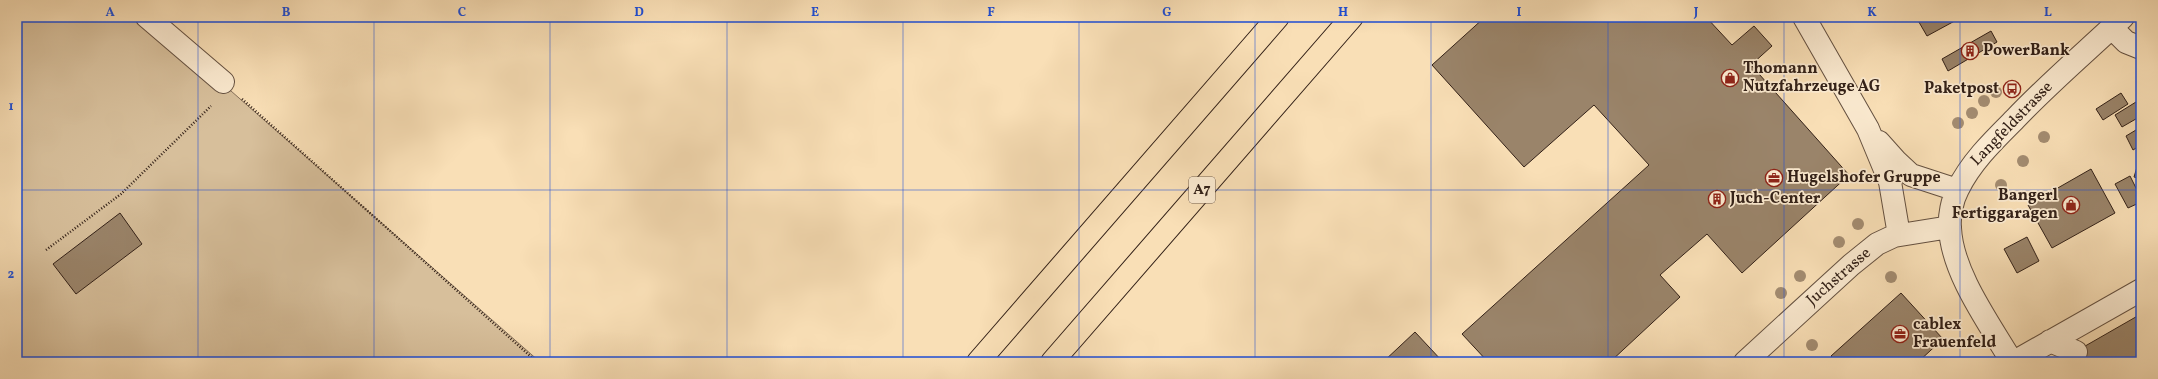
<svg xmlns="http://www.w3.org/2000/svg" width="2158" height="379" font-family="Vollkorn,serif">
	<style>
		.green { fill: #d7bf9b; stroke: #85705a }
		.building { fill: #9a846a; stroke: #332118 }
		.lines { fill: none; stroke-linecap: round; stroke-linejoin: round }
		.minor-casing { stroke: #645040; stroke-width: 24 }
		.highway-casing { stroke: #332118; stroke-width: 24 }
		.path { stroke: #332118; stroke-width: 2.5; stroke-dasharray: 1 2; stroke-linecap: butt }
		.minor { stroke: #fbead0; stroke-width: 22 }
		.highway { stroke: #f9dfb6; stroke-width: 22 }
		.tree { fill: #a38c71 }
		.grid { fill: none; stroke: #1d4ed8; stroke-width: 1; stroke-opacity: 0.55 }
		.labels { text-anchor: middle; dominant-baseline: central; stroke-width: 3.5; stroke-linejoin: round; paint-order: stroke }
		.shield { fill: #fbead0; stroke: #6f5d4f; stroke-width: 1 }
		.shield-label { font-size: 15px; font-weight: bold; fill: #332118 }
		.poi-label { font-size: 16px; font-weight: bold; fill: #332118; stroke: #fbead0; text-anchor: start }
		.street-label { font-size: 16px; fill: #332118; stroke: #fbead0 }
		.neatline { fill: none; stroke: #1d4ed8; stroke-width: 1.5 }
		.grid-label { font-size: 13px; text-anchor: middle; font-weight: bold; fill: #1d4ed8 }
	</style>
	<rect width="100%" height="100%" fill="#f9dfb6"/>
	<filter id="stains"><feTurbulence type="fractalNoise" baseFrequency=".005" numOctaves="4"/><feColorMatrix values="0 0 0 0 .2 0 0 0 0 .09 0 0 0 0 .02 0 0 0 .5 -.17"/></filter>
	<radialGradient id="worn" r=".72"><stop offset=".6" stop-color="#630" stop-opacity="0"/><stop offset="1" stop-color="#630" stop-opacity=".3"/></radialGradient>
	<path class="green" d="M17 17H143L174 41 540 362H17Z"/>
	<path class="building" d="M1485 17H1706L1732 45 1754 26 1772 46 1751 65 1849 175 1742 273 1707 234 1660 275 1680 297 1610 362H1488L1462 334 1649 165 1594 105 1524 167 1432 65Z
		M1916 17H1962L1927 36Z
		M1991 31 1997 42 1948 71 1942 59Z
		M2121 93 2128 104 2103 120 2096 109Z
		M2136 102 2141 109V116L2122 127 2115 115Z
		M2141 127V145L2133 150 2126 136Z
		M2141 154V179L2134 177Z
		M2091 169 2115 213 2052 248 2028 205Z
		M2130 176 2141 198V202L2128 208 2115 184Z
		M120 213 142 244 76 294 53 264Z
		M2027 237 2039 261 2017 273 2004 249Z
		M1901 293 1943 339 1918 362H1836L1831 356Z
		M2141 314V362H2069L2066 357Z
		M1415 332 1443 362H1383Z"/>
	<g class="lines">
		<defs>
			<path id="minor" d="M147 17 223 82
				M1804 17 1868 129 1890 182 1899 235
				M2112 28 2126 42 2141 48
				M1879 142 1896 161 1911 175 1957 190
				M2050 341 2076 352
				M1745 362 1851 265 1877 244 1894 236 1950 227
				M2012 362C1989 323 1952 273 1950 228 1949 216 1952 200 1958 189 1971 162 1994 140 2015 119 2049 83 2087 51 2123 17
				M2014 362 2141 290"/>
			<path id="highway" d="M978 362 1278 17
				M1052 362 1352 17"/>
		</defs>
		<use href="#minor" class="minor-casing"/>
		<use href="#highway" class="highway-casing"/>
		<path class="path" d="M242 99 537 362
			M46 250 121 194 211 106"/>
		<use href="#minor" class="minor"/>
		<use href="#highway" class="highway"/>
	</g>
	<g class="tree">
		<circle cx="1996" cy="92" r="6"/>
		<circle cx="1984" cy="101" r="6"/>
		<circle cx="1972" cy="113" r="6"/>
		<circle cx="1958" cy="123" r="6"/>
		<circle cx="2044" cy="137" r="6"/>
		<circle cx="2023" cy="161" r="6"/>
		<circle cx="2001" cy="185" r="6"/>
		<circle cx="1858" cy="224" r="6"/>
		<circle cx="1839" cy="242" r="6"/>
		<circle cx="1800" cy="276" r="6"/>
		<circle cx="1891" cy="277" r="6"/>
		<circle cx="1781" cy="293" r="6"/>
		<circle cx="1812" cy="345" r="6"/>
	</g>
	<path class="grid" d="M198 17V362M374 17V362M550 17V362M727 17V362M903 17V362M1079 17V362M1255 17V362M1431 17V362M1608 17V362M1784 17V362M1960 17V362M17 190H2141"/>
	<defs>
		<symbol id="building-ring" viewBox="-11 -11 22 22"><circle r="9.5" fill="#fbead0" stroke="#8f2418" stroke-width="1.5"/><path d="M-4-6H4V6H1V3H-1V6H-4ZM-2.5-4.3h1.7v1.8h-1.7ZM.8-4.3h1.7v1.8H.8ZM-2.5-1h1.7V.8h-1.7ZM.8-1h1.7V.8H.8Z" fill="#8f2418"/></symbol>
		<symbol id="shop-ring" viewBox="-11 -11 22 22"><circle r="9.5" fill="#fbead0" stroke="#8f2418" stroke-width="1.5"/><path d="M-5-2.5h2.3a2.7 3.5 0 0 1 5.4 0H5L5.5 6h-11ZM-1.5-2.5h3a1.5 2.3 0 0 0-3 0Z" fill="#8f2418"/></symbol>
		<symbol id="bus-ring" viewBox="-11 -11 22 22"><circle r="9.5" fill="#fbead0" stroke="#8f2418" stroke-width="1.5"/><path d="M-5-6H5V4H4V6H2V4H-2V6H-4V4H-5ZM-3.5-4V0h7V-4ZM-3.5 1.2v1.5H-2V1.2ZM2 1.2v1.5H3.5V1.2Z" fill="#8f2418"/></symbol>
		<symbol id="office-ring" viewBox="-11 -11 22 22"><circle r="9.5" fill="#fbead0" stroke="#8f2418" stroke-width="1.5"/><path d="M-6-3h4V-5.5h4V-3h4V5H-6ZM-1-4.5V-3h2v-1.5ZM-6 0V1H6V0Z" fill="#8f2418"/></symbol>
	</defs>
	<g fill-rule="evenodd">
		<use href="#building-ring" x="1960" y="41" width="20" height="20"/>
		<use href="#shop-ring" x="1720" y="68" width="20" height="20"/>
		<use href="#bus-ring" x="2002" y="79" width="20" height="20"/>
		<use href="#office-ring" x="1764" y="168" width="20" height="20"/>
		<use href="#building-ring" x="1707" y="189" width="20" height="20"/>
		<use href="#shop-ring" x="2061" y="195" width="20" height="20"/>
		<use href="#office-ring" x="1890" y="324" width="20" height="20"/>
	</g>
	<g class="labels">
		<rect class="shield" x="1189" y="177" width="26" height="26" rx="3"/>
		<g class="shield-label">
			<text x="1202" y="190">A7</text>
		</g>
		<g class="poi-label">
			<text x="1983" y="51">PowerBank</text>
			<text x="1743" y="69">Thomann<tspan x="1743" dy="18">Nutzfahrzeuge AG</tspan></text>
			<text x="1999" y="89" text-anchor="end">Paketpost</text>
			<text x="1787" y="178">Hugelshofer Gruppe</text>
			<text x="2058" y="196" text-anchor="end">Bangerl<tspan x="2058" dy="18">Fertiggaragen</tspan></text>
			<text x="1730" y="199">Juch-Center</text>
			<text x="1913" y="325">cablex<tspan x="1913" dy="18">Frauenfeld</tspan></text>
		</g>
		<g class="street-label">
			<text transform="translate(2012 124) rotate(-46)">Langfeldstrasse</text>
			<text transform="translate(1839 277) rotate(-41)">Juchstrasse</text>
		</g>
	</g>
	<rect width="2158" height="379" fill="none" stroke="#f9dfb6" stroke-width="44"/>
	<rect x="22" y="22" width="2114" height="335" class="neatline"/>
	<g class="grid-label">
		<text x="110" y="16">A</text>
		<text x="286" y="16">B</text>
		<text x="462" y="16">C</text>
		<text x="639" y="16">D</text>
		<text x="815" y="16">E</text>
		<text x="991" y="16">F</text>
		<text x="1167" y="16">G</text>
		<text x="1343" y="16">H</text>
		<text x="1519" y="16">I</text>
		<text x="1696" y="16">J</text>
		<text x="1872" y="16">K</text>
		<text x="2048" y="16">L</text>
		<text x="11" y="110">1</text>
		<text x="11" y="278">2</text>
	</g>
	<rect width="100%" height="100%" filter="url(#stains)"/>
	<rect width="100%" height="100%" fill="url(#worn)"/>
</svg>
